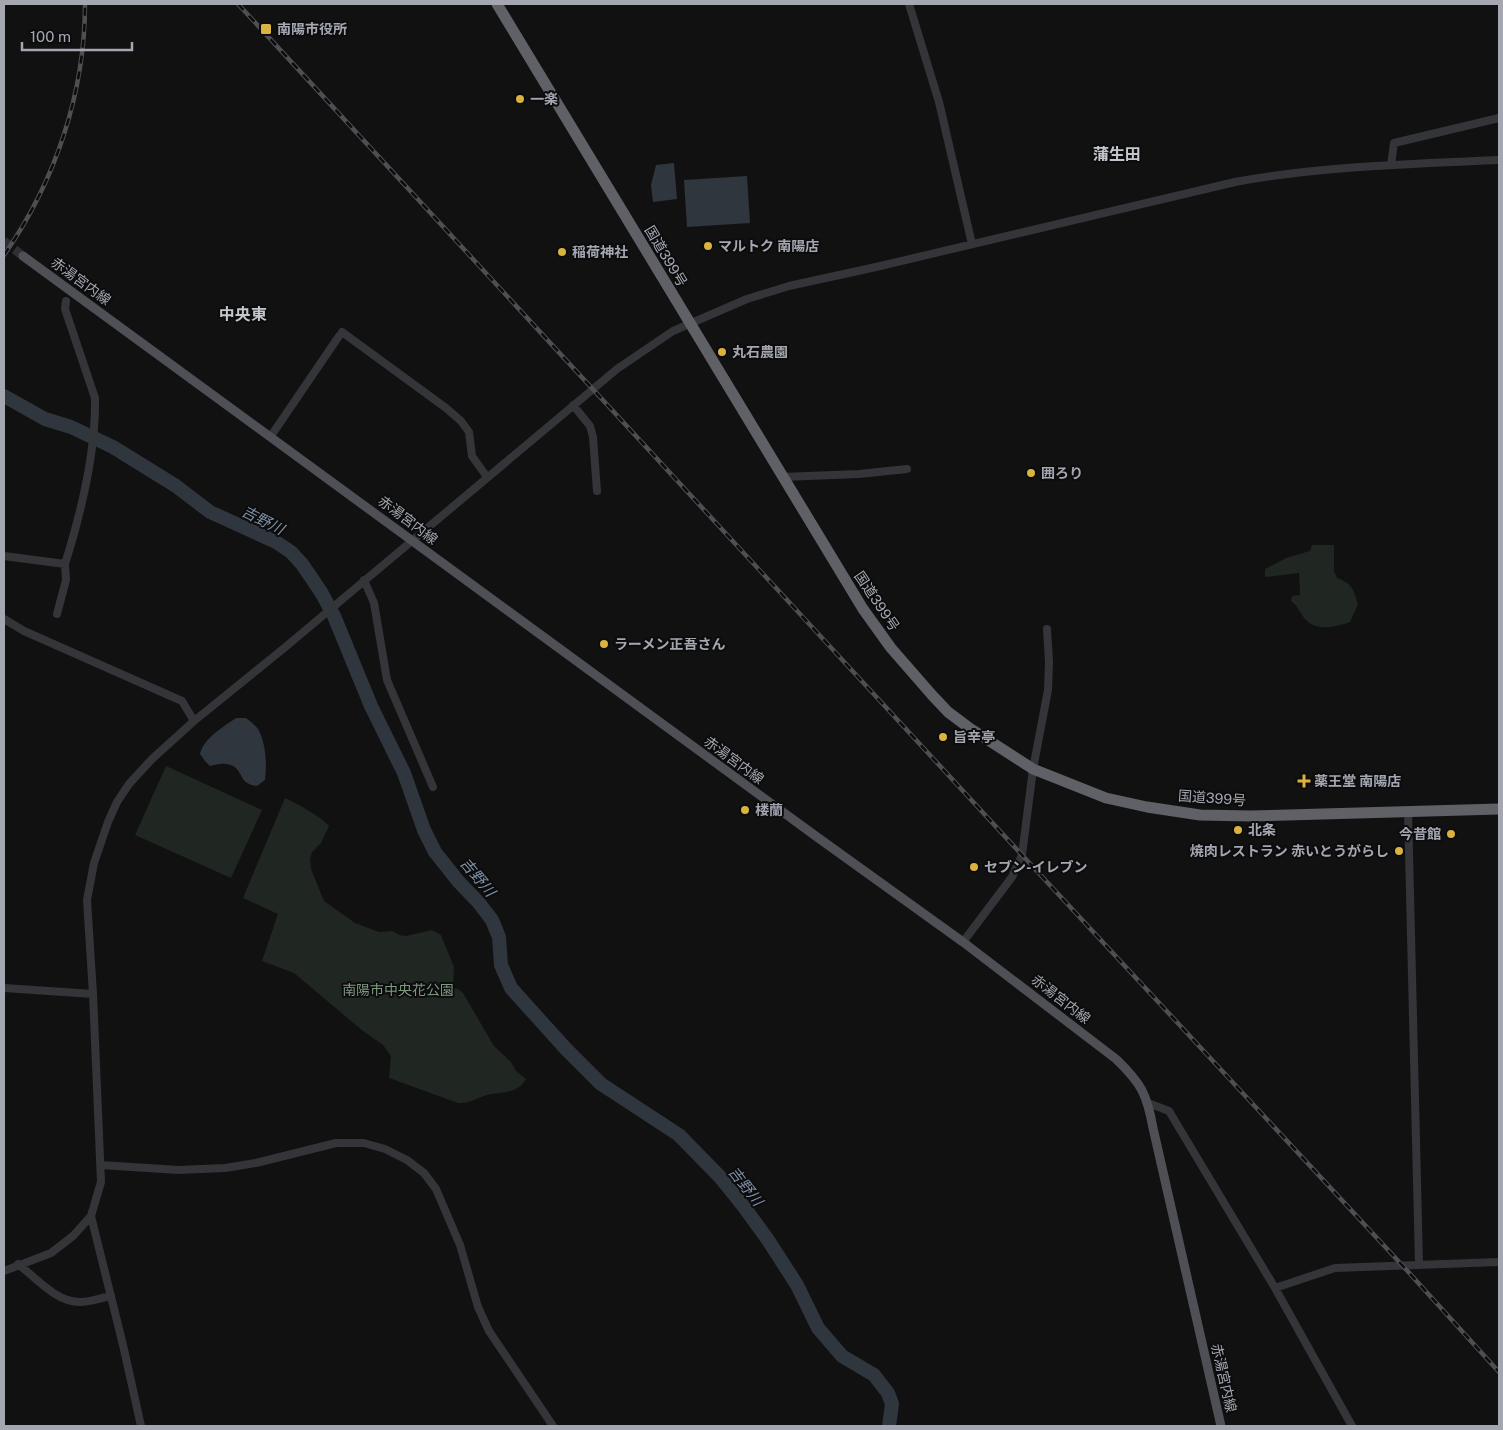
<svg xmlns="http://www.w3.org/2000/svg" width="1503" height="1430" font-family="'Public Sans','Noto Sans JP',sans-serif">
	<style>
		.green { fill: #202621 }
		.water { fill: #30363d }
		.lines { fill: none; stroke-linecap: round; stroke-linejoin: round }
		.river { stroke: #30363d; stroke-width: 14 }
		.major-tunnel { stroke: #2e2f32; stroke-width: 9; stroke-dasharray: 9 4.5; stroke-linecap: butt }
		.minor { stroke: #343539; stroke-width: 8 }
		.major { stroke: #4f5055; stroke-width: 9 }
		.highway { stroke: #5f6167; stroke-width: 11 }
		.rail-casing { stroke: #4e4f53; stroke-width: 4.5 }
		.rail { stroke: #0c0c0d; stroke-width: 2.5; stroke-dasharray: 8; stroke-linecap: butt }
		.poi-dot { fill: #dbb240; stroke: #0c0c0d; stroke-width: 2 }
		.labels { text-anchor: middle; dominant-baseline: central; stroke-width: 4; stroke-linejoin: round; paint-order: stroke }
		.poi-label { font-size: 14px; font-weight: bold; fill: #a4a7b1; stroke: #0c0c0d; text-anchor: start }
		.street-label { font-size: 14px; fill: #a4a7b1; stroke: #0c0c0d }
		.park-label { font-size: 14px; fill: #7d9a81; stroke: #0c0c0d }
		.water-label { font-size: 15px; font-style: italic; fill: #7e92a9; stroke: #0c0c0d }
		.quarter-label { font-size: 16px; font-weight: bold; fill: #c4c6ce; stroke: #0c0c0d }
	</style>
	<rect width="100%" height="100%" fill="#111112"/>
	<path class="green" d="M1312 545H1334V571L1337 578C1353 584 1353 589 1358 604L1350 622C1336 627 1316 632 1305 619 1300 613 1298 606 1291 601L1292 596 1300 595 1299 573 1265 577V569L1286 558 1310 551Z
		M166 766 262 810 231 878 135 835Z
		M285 798C295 802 323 818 329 826L321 843 312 852 310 859 311 869 324 901 355 923 379 932 393 931 399 935 406 936 432 930 441 935 454 967 453 988 458 989 463 993 494 1046 511 1062 516 1071 526 1079C518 1093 505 1092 491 1094 479 1096 471 1104 458 1103L389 1078 391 1056 383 1045 363 1031 294 973 262 961 278 914 243 898Z"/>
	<path class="water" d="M674 163 677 199 653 202 651 185 656 165Z
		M747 176 750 223 687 227 684 180Z
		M236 718H246C250 721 255 725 258 729 266 743 267 764 265 780L257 786C236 784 245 766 226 764 222 763 215 765 210 766L205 761 200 754C204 738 223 727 236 718Z"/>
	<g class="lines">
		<path class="river" d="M4 396 45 419 71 427 113 447 176 486 210 512 276 542 291 552 302 564 321 592 334 616 371 706 404 773 424 830 435 852 458 881 479 903 492 920 499 937 501 965 511 988 566 1049 601 1084 679 1135 720 1177 744 1207 768 1240 797 1285 818 1328 842 1356 874 1375 888 1393 892 1404 889 1426"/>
		<path class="major-tunnel" d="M4 241 23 256"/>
		<path class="minor" d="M909 4 939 102 972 244
			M1391 165 1394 143 1499 118
			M342 332 446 408 461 421 469 432 472 456 487 477
			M573 405 590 426 593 437 597 491
			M271 436 339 336
			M782 477 859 474 907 469
			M4 556 65 564C81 513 96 452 95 398L65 309 66 301
			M364 580 374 603 387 680 433 787
			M57 614 66 580 65 564
			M4 619 24 631 182 701 194 721
			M1408 811 1419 1264
			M963 942 1012 877 1022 855 1033 769 1048 690 1049 662 1047 629
			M4 988 93 994
			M1148 1103 1169 1111 1275 1288 1352 1426
			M101 1165 178 1170 225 1168 256 1163 336 1143H364L385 1149 407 1160 424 1173 436 1189 460 1245 478 1307 489 1331 553 1426
			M91 1216 123 1345 141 1426
			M18 1264C36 1278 56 1302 80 1302 90 1302 101 1298 111 1296
			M4 1271 51 1253 73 1236 91 1216 101 1182 93 994 87 900 94 863 108 822 117 802 129 784 152 759 194 721 283 649 617 369 673 331 747 299 789 286 876 267 1235 182C1322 166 1411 164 1499 160
			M1275 1288 1335 1268 1499 1262"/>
		<path class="major" d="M23 256 817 837 963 942 1116 1059C1141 1083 1147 1094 1153 1128L1221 1426"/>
		<path class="highway" d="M497 4 863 609 891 648 932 695 948 712 968 727 1033 769 1106 798 1147 807 1200 815 1250 816 1499 809"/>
		<defs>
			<path id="rail" d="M238 4 1022 855 1402 1265 1499 1372
				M4 255C55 182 85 93 85 4"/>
		</defs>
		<use href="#rail" class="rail-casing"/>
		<use href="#rail" class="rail"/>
	</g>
	<g class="poi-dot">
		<rect x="260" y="23" width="12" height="12" rx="2.5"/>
		<circle cx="520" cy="99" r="5"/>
		<circle cx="708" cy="246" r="5"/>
		<circle cx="562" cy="252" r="5"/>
		<circle cx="722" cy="352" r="5"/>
		<circle cx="1031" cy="473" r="5"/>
		<circle cx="604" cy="644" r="5"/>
		<circle cx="943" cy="737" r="5"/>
		<path d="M1301.5 773.5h5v5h5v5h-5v5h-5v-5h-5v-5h5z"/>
		<circle cx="745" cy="810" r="5"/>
		<circle cx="1238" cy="830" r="5"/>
		<circle cx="1451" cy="834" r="5"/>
		<circle cx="1399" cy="851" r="5"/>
		<circle cx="974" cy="867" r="5"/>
	</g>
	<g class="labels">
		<g class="poi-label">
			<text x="277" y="29">南陽市役所</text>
			<text x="530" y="99">一楽</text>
			<text x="718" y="246">マルトク 南陽店</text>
			<text x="572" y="252">稲荷神社</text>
			<text x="732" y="352">丸石農園</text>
			<text x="1041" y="473">囲ろり</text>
			<text x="614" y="644">ラーメン正吾さん</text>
			<text x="953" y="737">旨辛亭</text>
			<text x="1314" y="781">薬王堂 南陽店</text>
			<text x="755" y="810">楼蘭</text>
			<text x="1248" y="830">北条</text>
			<text x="1441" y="834" text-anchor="end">今昔館</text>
			<text x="1389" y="851" text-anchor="end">焼肉レストラン 赤いとうがらし</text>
			<text x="984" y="867">セブン-イレブン</text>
		</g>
		<g class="street-label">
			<text transform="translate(666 256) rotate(59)">国道399号</text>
			<text transform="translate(81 281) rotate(36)">赤湯宮内線</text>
			<text transform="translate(408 520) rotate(37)">赤湯宮内線</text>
			<text transform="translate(877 601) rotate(56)">国道399号</text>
			<text transform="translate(734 760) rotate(36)">赤湯宮内線</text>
			<text transform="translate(1212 798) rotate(4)">国道399号</text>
			<text transform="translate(1061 999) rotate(38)">赤湯宮内線</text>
			<text transform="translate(1224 1378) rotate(77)">赤湯宮内線</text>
		</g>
		<g class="park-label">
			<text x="398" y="990">南陽市中央花公園</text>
		</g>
		<g class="water-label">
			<text transform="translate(263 520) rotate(27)">吉野川</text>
			<text transform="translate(478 877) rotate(50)">吉野川</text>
			<text transform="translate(746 1186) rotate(52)">吉野川</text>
		</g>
		<g class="quarter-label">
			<text x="1117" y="154">蒲生田</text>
			<text x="243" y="314">中央東</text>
		</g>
	</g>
	<rect width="1503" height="1430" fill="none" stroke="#a4a7b1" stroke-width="10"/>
	<path d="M22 42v8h110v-8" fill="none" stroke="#a4a7b1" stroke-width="2.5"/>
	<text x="30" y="42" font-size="15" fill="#a4a7b1" stroke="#0c0c0d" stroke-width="4" paint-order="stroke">100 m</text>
</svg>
